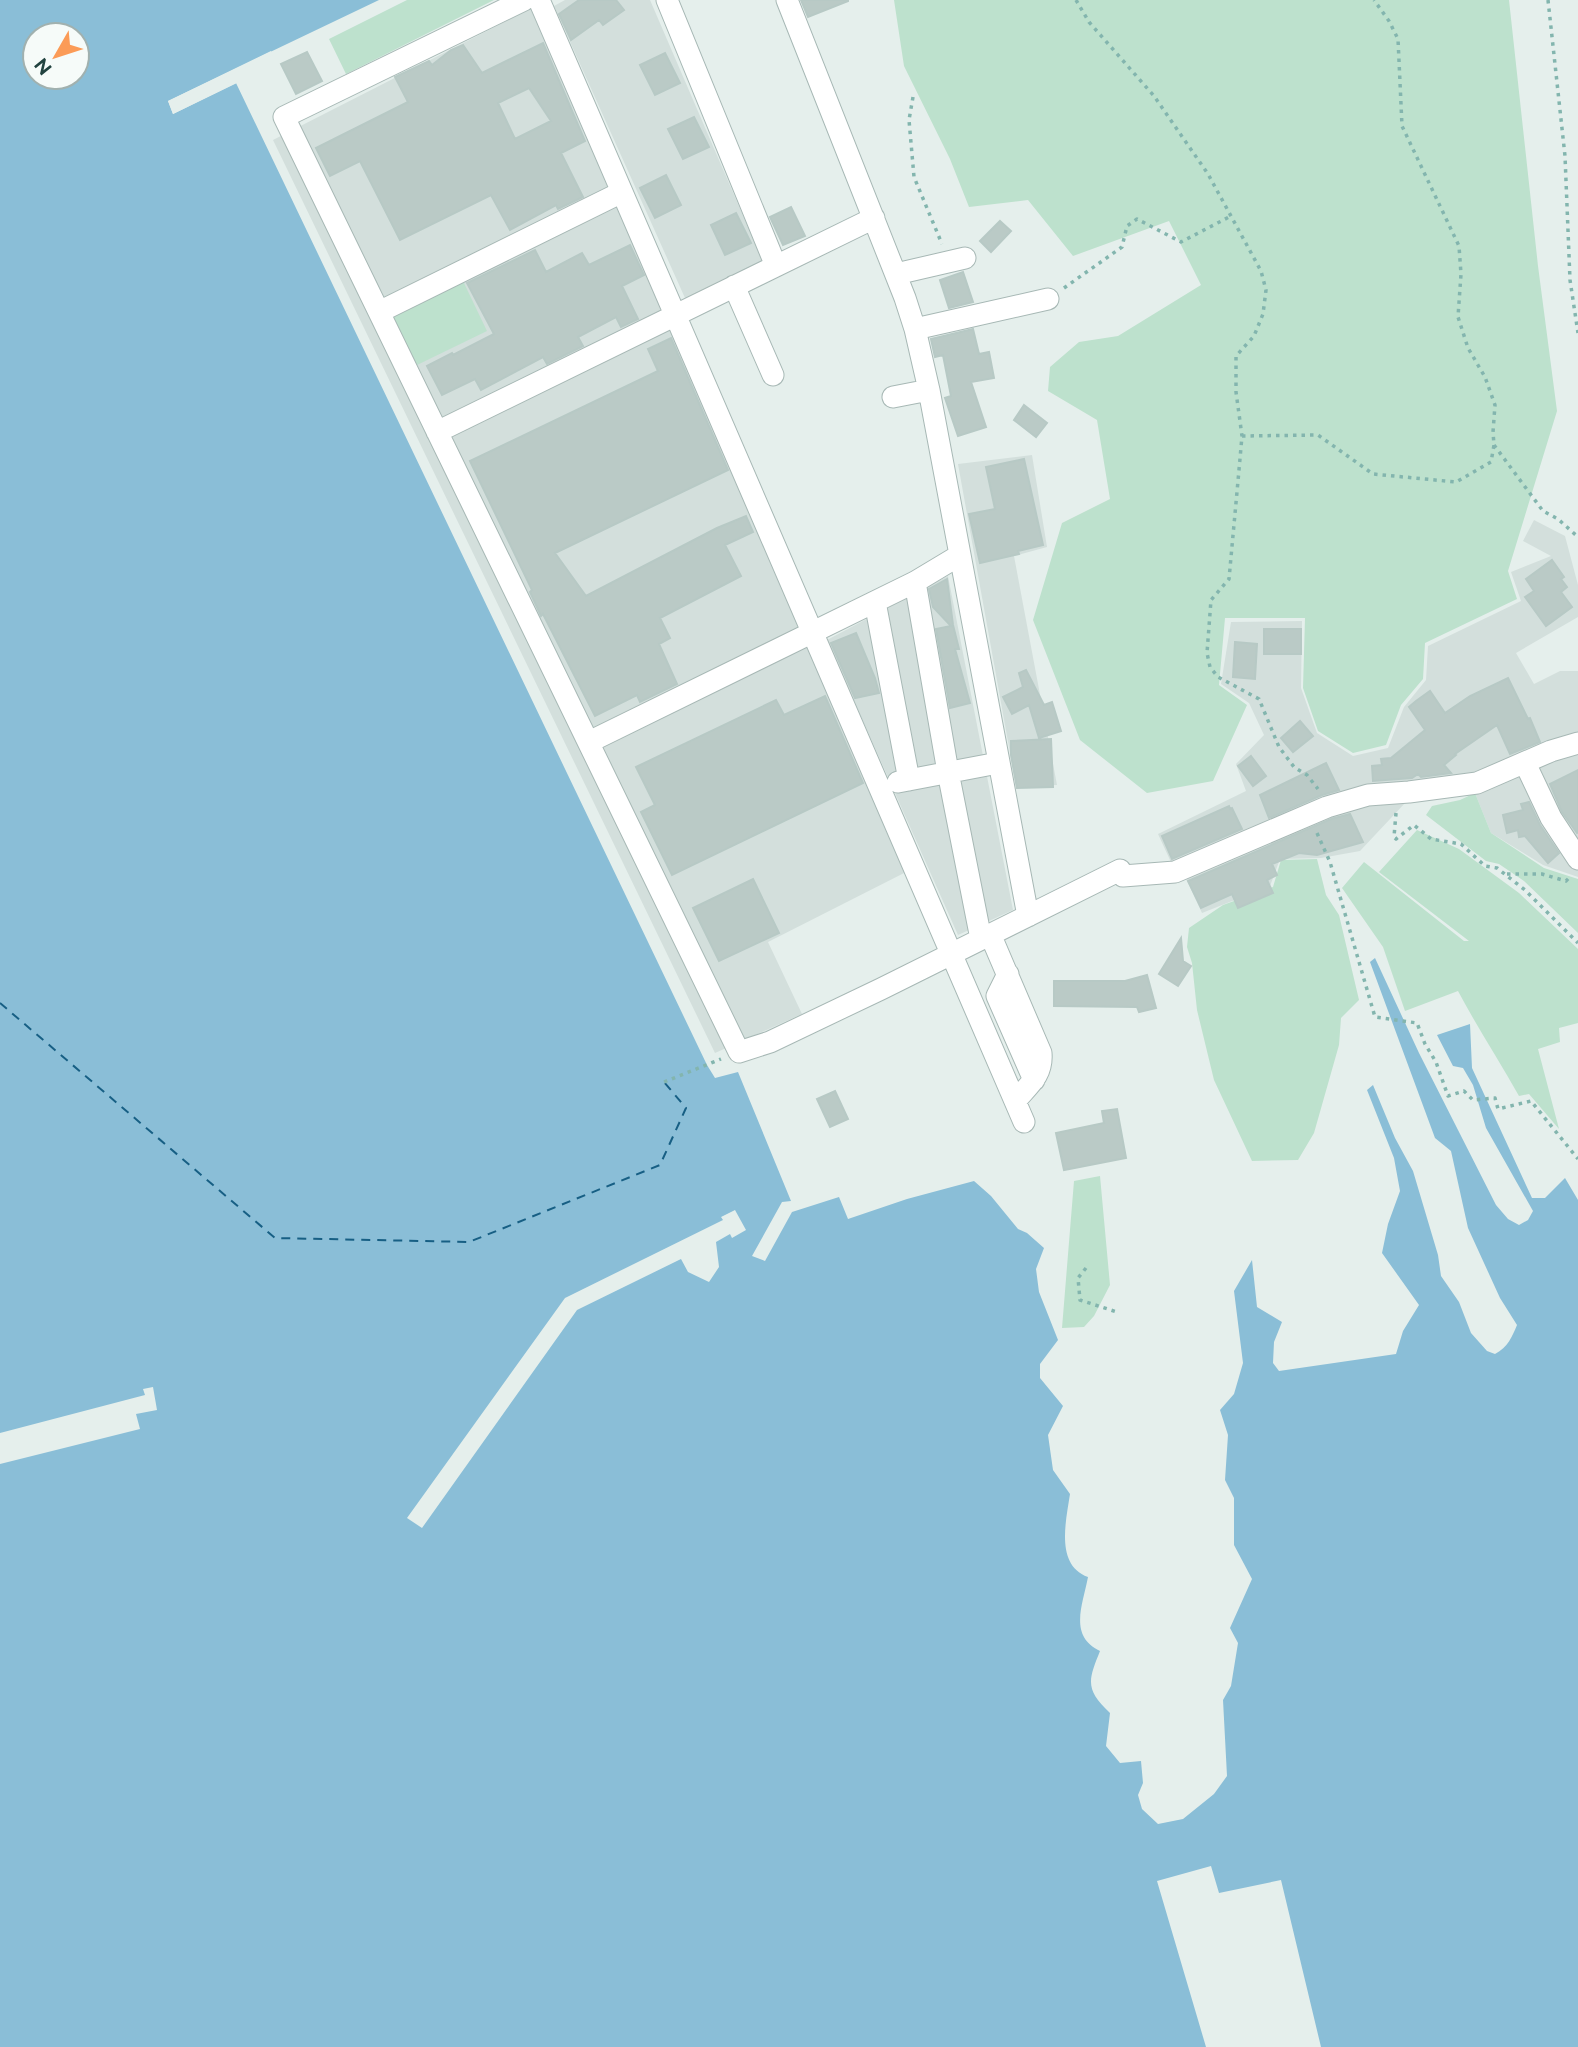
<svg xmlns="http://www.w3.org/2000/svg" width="1578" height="2047" font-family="Raleway,sans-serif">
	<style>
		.built { fill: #d3dfdc }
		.green { fill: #bde1cd }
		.water { fill: #8abed7; fill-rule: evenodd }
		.pier { fill: #e5efec }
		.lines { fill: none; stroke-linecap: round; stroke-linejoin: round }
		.ferry { stroke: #175f84; stroke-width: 2; stroke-dasharray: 9 7; stroke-linecap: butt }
		.building { fill: #bacac6; stroke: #b7c9c5; stroke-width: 2; fill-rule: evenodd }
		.minor-casing { stroke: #a7b8b5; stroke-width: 23 }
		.path { stroke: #83b5ae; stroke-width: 3.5; stroke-dasharray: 3.5 5; stroke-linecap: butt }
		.minor { stroke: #fff; stroke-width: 21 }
	</style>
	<rect width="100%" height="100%" fill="#e5efec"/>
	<path class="built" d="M565 0H650L763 262 685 298 554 6Z
		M536 6 912 869 768 942 802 1014 715 1053 273 140Z
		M1032 455 1047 547 1014 556 1057 785 1016 786 958 464Z
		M1534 520 1565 536 1578 585V617L1516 653 1534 684 1560 671H1578V877L1543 865 1491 833 1475 793 1406 802 1360 851 1321 858 1280 859 1270 886 1202 913 1182 870 1176 873 1158 834 1246 791 1236 764 1264 735 1249 703 1221 684 1231 622 1302 621 1301 688 1317 733 1353 756 1388 748 1404 707 1426 680 1428 646 1521 601 1511 572 1551 556 1523 541Z
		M948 576 1013 910 958 935 827 640Z"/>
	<path class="green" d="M407 0H494L346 74 329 39Z
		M894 0H1509L1538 266 1557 411 1508 571 1517 599 1425 643 1423 679 1401 705 1386 745 1353 753 1318 731 1303 688 1305 618H1225L1219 685 1247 705 1213 781 1147 793 1080 740 1033 620 1062 523 1110 499 1097 420 1048 391 1050 367 1079 342 1118 336 1201 285 1169 221 1073 256 1028 200 969 207 950 159 904 66Z
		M463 281 487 331 417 365 392 315Z
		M1475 793 1491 833 1544 868 1578 879V933L1524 881 1499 864 1486 861 1426 815 1432 806 1460 800Z
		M1417 830 1459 849 1519 893 1578 949V1023L1559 1028 1560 1042 1538 1049 1559 1129 1529 1094 1519 1096C1499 1060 1477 1027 1458 991L1405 1011 1383 947 1342 888 1364 862 1464 941H1469L1379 872Z
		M1317 859 1326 895 1339 915 1359 1000 1341 1018 1339 1045 1314 1133 1298 1160 1252 1161 1214 1080 1197 1010 1192 963 1187 947 1189 928 1223 905 1273 887 1281 860Z
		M1100 1176 1110 1285 1094 1316 1084 1327 1062 1328 1074 1181Z"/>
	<path class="water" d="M0 0H379L168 101 173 114 236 83 707 1065 715 1078 738 1072 791 1201 782 1202 752 1256 765 1261 792 1212 839 1197 848 1219 907 1199 974 1181 991 1196 1018 1229 1027 1233 1044 1248 1036 1269 1039 1292 1058 1340 1040 1364V1378L1063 1406 1048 1435 1053 1470 1070 1494C1066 1521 1055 1565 1088 1577 1083 1604 1068 1636 1100 1651 1088 1681 1085 1689 1110 1713L1106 1746 1120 1763 1141 1761 1143 1783 1138 1795 1142 1809 1158 1824 1183 1819 1214 1794 1227 1776 1223 1700 1231 1686 1238 1643 1230 1628 1252 1579 1234 1545V1498L1225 1480 1228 1435 1220 1410 1234 1394 1243 1363 1234 1291 1252 1260 1257 1307 1282 1322 1274 1342 1273 1363 1279 1371 1396 1354 1403 1331 1419 1305 1382 1253 1388 1224 1400 1191 1394 1158 1367 1090 1373 1085 1395 1138 1413 1171 1438 1255 1441 1276 1459 1302 1471 1333 1487 1351 1495 1354C1508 1347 1512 1337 1517 1325L1500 1298 1468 1228 1451 1151 1435 1138 1370 962 1375 958 1419 1053 1496 1205 1508 1219 1519 1225 1528 1220 1533 1211 1486 1128 1473 1085 1463 1068 1453 1066 1437 1035 1470 1024 1472 1068 1532 1198H1545L1565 1178 1578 1200V2047H1321L1281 1880 1219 1893 1211 1866 1157 1881 1206 2047H0V1464L140 1429 136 1414 157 1410 153 1387 143 1389 145 1395 0 1433ZM35 35H77V77H35Z"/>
	<path class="pier" d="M271 51 273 55 172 103 175 109 234 80 239 82 173 114 168 101Z
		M735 1210 746 1230 732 1238 730 1234 716 1242 719 1267 709 1282 688 1272 681 1259 577 1310 422 1528 407 1518 565 1298 723 1220 721 1217Z"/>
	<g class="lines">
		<path class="ferry" d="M0 1003 275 1238 469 1242 660 1165 686 1108 664 1082"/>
	</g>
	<path class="building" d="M579 0H616L624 10 603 25 599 20 571 40 559 14Z
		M801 0H848V1L808 17Z
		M543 43 585 141 561 153 583 197 558 209 556 205 510 230 491 195 400 240 360 161 330 176 316 148 408 102 395 77 429 61 432 65 451 50 463 45 482 73ZM529 88 551 121 515 139 498 103Z
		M307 52 322 81 296 94 281 64Z
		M665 53 680 83 655 95 640 65Z
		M694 117 709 147 683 159 668 129Z
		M666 175 681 205 655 218 640 188Z
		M791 207 805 236 783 245 770 217Z
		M736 213 751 243 725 255 711 225Z
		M1000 221 1011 231 991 252 980 241Z
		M630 245 644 275 622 286 638 319 621 327 616 317 578 337 583 346 547 364 543 357 481 390 475 379 442 395 427 366 452 353 453 355 494 334 467 283 535 250 546 272 582 253 589 265Z
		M963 272 973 302 949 308 940 280Z
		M973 329 979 354 989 352 994 378 971 382 986 427 958 436 945 398 951 396 943 355 935 357 931 339Z
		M671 338 728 470 555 553 586 596 717 528 746 516 753 532 725 545 741 576 660 618 670 638 659 644 677 684 640 702 637 695 595 716 543 614 541 616 530 592 532 590 470 461 658 371 648 349Z
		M1024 405 1047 423 1036 437 1014 420Z
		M1024 459 1043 545 1018 551 1019 554 980 563 969 514 995 509 986 467Z
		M1552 560 1564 577 1561 579 1567 587 1561 592 1572 607 1546 626 1525 597 1534 591 1526 579Z
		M947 579 953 625 959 649H955L970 703 950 708 936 629 951 626 933 607 929 589Z
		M1264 629H1301V654H1264Z
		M856 633 875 678 879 693 855 698 831 643Z
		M1235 642 1257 644 1255 679 1233 677Z
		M1026 670 1044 705 1052 702 1061 731 1039 738 1029 705 1012 714 1003 697 1023 687 1019 673Z
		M1508 678 1528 719 1530 718 1540 742 1510 754 1497 725 1455 754 1456 755 1444 765 1451 773 1421 777 1418 774 1412 778 1373 781 1372 766 1382 765 1381 759 1391 758 1425 730 1409 707 1416 701 1430 691 1445 713 1470 696Z
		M825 696 863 783 672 875 641 812 655 805 636 767 776 700 784 715Z
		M1300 721 1313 736 1293 752 1281 738Z
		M1051 739 1053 787 1017 788 1011 755V741Z
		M1251 756 1266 776 1253 786 1238 766Z
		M1326 763 1339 790 1322 795 1269 818 1260 795Z
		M1578 770V832L1577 833 1562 812 1550 784Z
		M1529 802 1540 825 1559 853 1548 863 1525 836 1519 837 1518 830 1507 833 1503 815 1523 810 1521 804Z
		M1229 806 1230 809 1232 808 1242 829 1172 859 1162 836Z
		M1350 814 1363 842 1317 855 1299 853 1272 864 1277 875 1267 880 1273 893 1238 908 1232 894 1201 908 1188 881 1331 819Z
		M753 879 779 933 719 961 693 908Z
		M1181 938 1183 961 1191 966 1178 986 1159 974Z
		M1147 975 1156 1008 1139 1012 1137 1007 1054 1006V981H1125Z
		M835 1091 848 1119 830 1127 817 1099Z
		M1117 1109 1126 1158 1064 1170 1056 1133 1104 1123 1102 1111Z"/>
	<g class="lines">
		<defs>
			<path id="minor" d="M524 0 284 117 739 1052 770 1042 881 989 1120 870 1123 876 1175 872 1327 807 1368 795 1409 792 1477 783 1551 751 1578 743
				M539 0 1024 1122
				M667 0 776 266
				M787 0 905 298 915 329 929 390 1028 916
				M896 274 965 258
				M734 286 773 375
				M379 312 622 192
				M915 329 1048 299
				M893 397 929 390
				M437 432 874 218
				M915 582 948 772 981 939
				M875 602 909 780
				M589 742 915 582 960 555
				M1525 763 1551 818 1578 859
				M898 782 998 763
				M990 934 1041 1053C1043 1075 1029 1085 1015 1101
				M1008 974 997 996 1034 1080"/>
		</defs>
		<use href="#minor" class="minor-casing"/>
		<path class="path" d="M1076 0 1089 22 1154 96 1208 174 1261 271 1266 290 1263 314 1254 336 1236 356V392L1242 436 1238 481 1229 579 1211 600 1207 653 1210 667 1218 677 1259 699 1279 747 1294 767 1307 775 1318 789
			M1548 0 1565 156 1570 280 1578 333
			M913 97 909 120 914 177 942 244
			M1064 288 1122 247 1127 226 1137 219 1181 242 1231 216
			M1242 436 1318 435 1373 474 1456 482 1491 462 1494 445 1493 432 1495 405 1485 377 1468 348 1458 317 1461 274 1459 246 1402 126 1398 39 1389 21 1374 0
			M1494 445 1543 511 1558 519 1578 537
			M1396 813 1394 837 1396 839 1414 825 1431 839 1461 844 1485 866 1497 868 1525 890 1578 943
			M1317 833 1330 862 1375 1017 1417 1023 1425 1044 1436 1062 1448 1096 1464 1091 1473 1100 1495 1098 1498 1109 1531 1101 1578 1159
			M1507 874H1542L1566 881 1570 877
			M664 1082 721 1059
			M1086 1268 1078 1278 1080 1300 1117 1312"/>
		<use href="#minor" class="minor"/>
	</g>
	<g transform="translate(56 56) rotate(231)"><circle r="33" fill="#f6fbf9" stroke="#a1b1af" stroke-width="2"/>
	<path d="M0-5L12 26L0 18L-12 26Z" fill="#fb9b57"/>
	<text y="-10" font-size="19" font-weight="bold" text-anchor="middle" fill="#224340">N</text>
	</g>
</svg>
